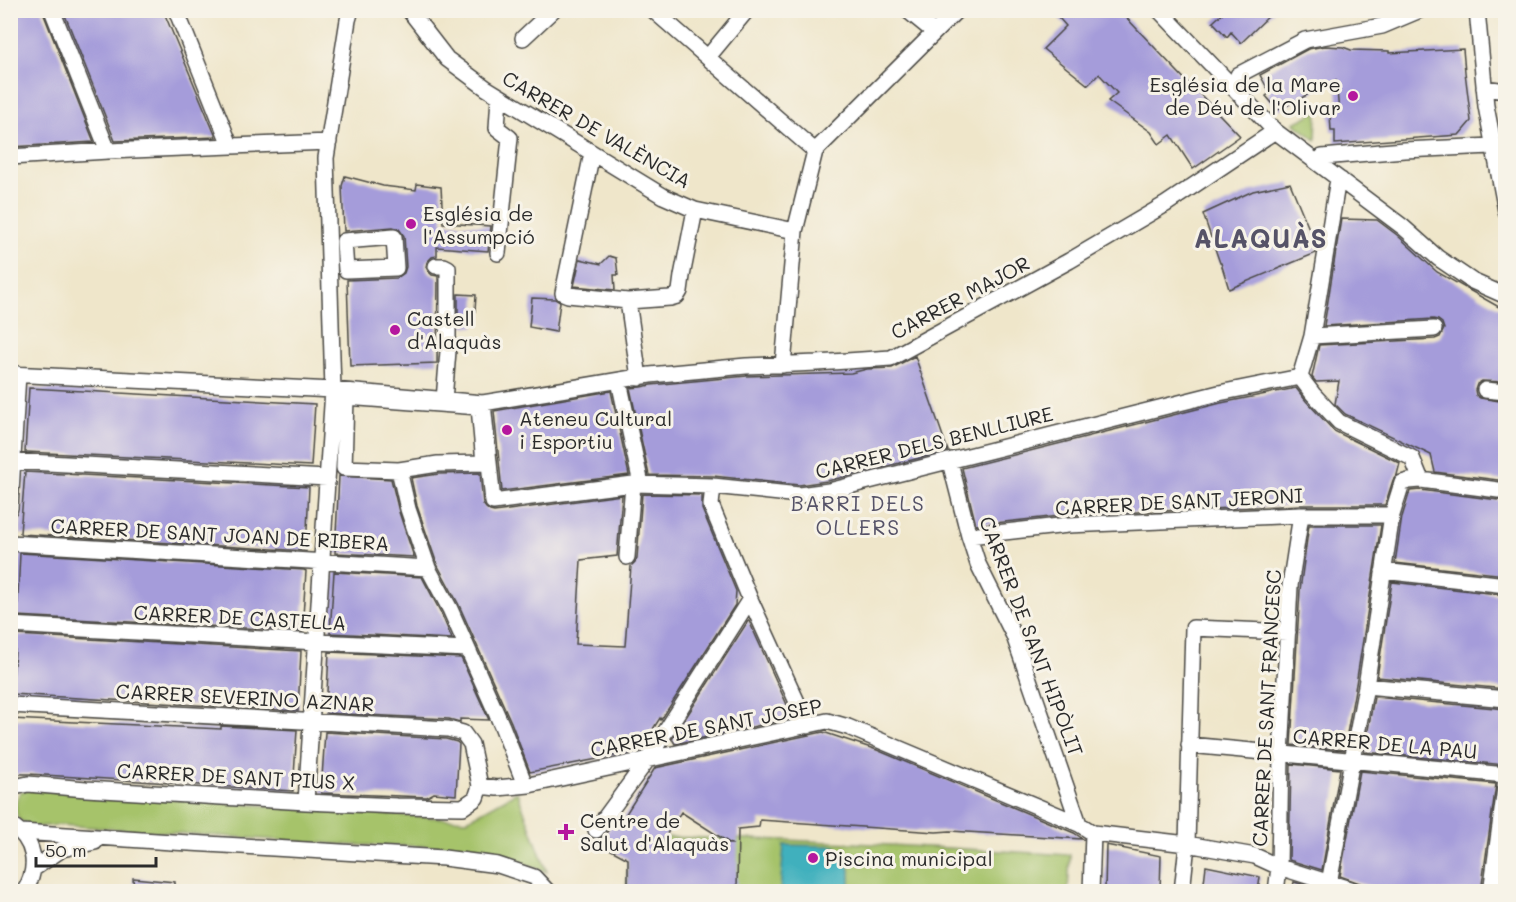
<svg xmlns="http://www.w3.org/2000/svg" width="1516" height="902" font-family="Mali,sans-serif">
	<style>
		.green { fill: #a6c36a; stroke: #68774a; stroke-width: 1.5 }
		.water { fill: #41b0bd; stroke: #366e74; stroke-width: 1.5 }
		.building { fill: #a59cda; fill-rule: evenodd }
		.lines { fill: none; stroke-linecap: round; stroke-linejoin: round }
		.minor-casing { stroke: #484743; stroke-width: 18 }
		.minor { stroke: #fff; stroke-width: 15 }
		.poi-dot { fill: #b5179e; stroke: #f7f3e8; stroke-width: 2 }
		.labels { text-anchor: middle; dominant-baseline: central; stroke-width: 6; stroke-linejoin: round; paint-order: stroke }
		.poi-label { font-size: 20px; fill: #2b2b2b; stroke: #f7f3e8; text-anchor: start }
		.street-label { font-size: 20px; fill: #2b2b2b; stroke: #f7f3e8 }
		.neighbourhood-label { font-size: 21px; letter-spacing: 1.5px; fill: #565368; stroke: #f7f3e8 }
		.district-label { font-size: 26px; font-weight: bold; letter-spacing: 1.5px; fill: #565368; stroke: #f7f3e8 }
	</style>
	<rect width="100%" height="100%" fill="#f7f3e8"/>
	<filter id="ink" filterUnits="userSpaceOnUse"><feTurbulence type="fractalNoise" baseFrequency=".0167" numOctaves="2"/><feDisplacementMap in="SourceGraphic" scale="12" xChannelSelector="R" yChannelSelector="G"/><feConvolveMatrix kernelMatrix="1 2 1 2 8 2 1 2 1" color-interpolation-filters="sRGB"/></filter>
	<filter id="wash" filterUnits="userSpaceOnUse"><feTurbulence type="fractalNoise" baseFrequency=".008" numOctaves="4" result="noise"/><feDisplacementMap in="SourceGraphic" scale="24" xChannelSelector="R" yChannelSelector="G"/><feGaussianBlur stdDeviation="1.35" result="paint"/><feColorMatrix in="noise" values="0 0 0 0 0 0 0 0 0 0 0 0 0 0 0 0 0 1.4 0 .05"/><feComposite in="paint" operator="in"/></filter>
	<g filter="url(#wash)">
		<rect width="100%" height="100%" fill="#efe6ca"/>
		<path class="green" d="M1317 111 1316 140 1294 123Z
			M29 789 467 820 517 792 547 872 484 847 351 845 60 825 34 827 19 820C14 809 15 803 20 792Z
			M630 837C777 837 923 847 1070 855L1068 891 626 892Z"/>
		<path class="water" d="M784 845 835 846 850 869V891H780Z"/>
		<g id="blocks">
			<path class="building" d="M10 10H42L94 142 10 147Z
				M63 10H163L216 137 115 141Z
				M1052 10H1119L1193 88 1190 91 1195 89 1240 136 1193 169 1171 135 1159 144 1151 132 1108 101 1117 93 1099 74 1088 85 1043 49 1066 26Z
				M1226 10H1275L1241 43 1231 32 1227 37 1213 22Z
				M1325 46 1343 47 1351 50 1389 51V53L1463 49 1465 72 1471 121 1459 135 1335 144V131H1331L1330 113 1339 112 1336 80 1278 110 1266 96 1270 93 1260 75 1308 49Z
				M345 176 383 186 416 190 417 184 441 187 443 223 491 226 488 251 437 247V256L432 257 427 262 426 267 428 271 432 275 438 276 437 363 350 366 347 280 397 278 404 273 406 267 404 236 399 229 393 227 344 231 342 186Z
				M1290 183 1317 248 1316 253 1229 289 1221 263H1220L1203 214 1253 191Z
				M1341 219 1377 220 1397 235 1437 272 1506 311V382L1482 381 1477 384 1475 390 1476 395 1480 398 1506 402V481L1435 472 1431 455 1345 414 1335 404 1339 381 1316 382 1312 377 1319 345 1435 339 1440 337 1444 329 1442 323 1438 320 1433 319 1324 326Z
				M609 256 616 258 618 275H614L615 290 574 286 580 259 601 264Z
				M458 294 476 295 474 327 458 325Z
				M532 298 555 299 560 302 556 332 529 327Z
				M915 356 948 451 827 481 799 485 713 476 649 475 630 388 641 387 651 385 747 376 851 373 867 369 892 368Z
				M29 388 315 404 311 466 27 452H25Z
				M1296 388 1306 401 1334 431 1400 463 1397 475 1393 480 1385 505H1301L1068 515 976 525 962 468 1221 403Z
				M611 391 629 475 502 491 494 411Z
				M25 472 309 487 306 551 21 534 20 533Z
				M480 473 483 504 486 508 490 511 494 512 622 495 617 556 581 560 576 644 625 646 631 566 635 562 637 558 642 494 702 495V509L736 591 735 605 661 720 660 718 639 751 530 772 511 722 459 605 437 564 417 506 411 478 439 474Z
				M339 476 391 479 399 512 414 557 335 553Z
				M1420 490 1506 501V575L1395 563 1402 517 1410 491Z
				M1309 525H1381L1356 684 1344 750 1291 745 1300 590Z
				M20 553 304 570 306 571 302 631 17 616Z
				M334 572 422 577 441 613 452 639 330 633Z
				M1392 582 1506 595V689L1377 677Z
				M748 621H749L793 718 675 744 672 739Z
				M16 635 301 651 298 711 12 694Z
				M329 652 461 658 489 720 460 719V722L449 719 326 713Z
				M1374 697 1506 709V765L1364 752Z
				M11 719 221 729V726L297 730 293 791 29 774H10Z
				M325 732 446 739 457 742 459 744 456 795 434 793 427 797 321 793Z
				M823 732 877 750 1074 833 1083 839 950 831 936 832 760 820 759 827 738 829 737 891H628V859L596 842 597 839 604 836 612 825 617 828 655 768ZM681 812 731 844 661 843Z
				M1291 764 1340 769 1322 870 1289 860Z
				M1360 771 1496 784 1481 891H1391L1365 885 1340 876Z
				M1106 845 1161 856 1160 891H1105Z
				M1206 866 1260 877 1258 891H1203Z
				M133 878 175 882V891H134Z
				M1294 882 1325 891H1292Z"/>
		</g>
	</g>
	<g filter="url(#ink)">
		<use href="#blocks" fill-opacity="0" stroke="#484743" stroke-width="1.5"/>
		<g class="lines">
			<defs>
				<path id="minor" d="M52 10 108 151
					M176 10 230 145
					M409 10 447 59 486 88 663 196 695 210 795 231
					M653 10 815 151
					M907 10 934 32
					M1159 10 1275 131 1403 227 1438 258 1472 281 1506 296
					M1477 10 1486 106 1506 211
					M523 38 553 10
					M708 57 747 10
					M1238 75 1305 40 1382 26 1420 10
					M1484 88 1506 91
					M815 151 957 10
					M592 153 563 293 568 295 628 301 670 298 677 296 680 291 682 276 695 210
					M10 157 108 151 329 142
					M1322 157 1404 150 1492 146
					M1341 180 1337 185 1312 336 1300 377 1313 394 1339 422 1412 458 1421 480 1506 491
					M394 237 396 268 346 270 344 241Z
					M498 253 510 138 497 128 499 97
					M436 266H444L448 268V351L444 400
					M628 301 639 378
					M1312 336 1434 329
					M783 365 795 231 815 151
					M10 374 333 390 483 403 650 375 746 366 817 363 891 358 1069 261 1166 204 1275 131
					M619 381 641 484
					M1485 390 1506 392
					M346 397 479 407 484 463 438 464 399 470 344 468Z
					M483 403 493 502 633 484 713 486 799 495 829 491 1219 393 1300 377
					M10 461 327 478
					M950 462 969 536 978 564 1014 636 1079 824
					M399 470 408 509 428 568 450 609 502 726 525 785
					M713 486 711 505 750 599 808 726
					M10 508 18 374
					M969 536 1068 525 1301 515H1392
					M10 543 428 568
					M627 557 633 484
					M1383 571 1506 585
					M10 625 317 642 467 649
					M1366 686 1506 699
					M10 705 448 729 463 733 471 744 478 776 480 786 476 798 463 807 397 806 306 802 86 789 28 784 14 787 10 792
					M1189 745 1506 775
					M480 786 497 788 529 785 827 721 848 727 1079 824 1093 833 1187 844 1255 856 1279 867 1359 892
					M306 802 333 390 326 158 348 20 351 10
					M10 824C35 840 40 867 24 892
					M596 830 648 759 750 599
					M21 832 172 842 444 858 498 865 534 877 548 892
					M33 869 62 849 95 842
					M1329 883 1366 686 1392 515 1402 483 1409 481 1421 480
					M1091 892 1093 833
					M1182 892 1187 844 1193 628 1288 632
					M1276 892 1279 867 1281 755 1290 586 1301 515
					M1491 892 1506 781"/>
			</defs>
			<use href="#minor" class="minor-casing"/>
			<use href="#minor" class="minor"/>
		</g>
	</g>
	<g class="poi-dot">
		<circle cx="1353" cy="96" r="6"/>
		<circle cx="411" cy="224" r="6"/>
		<circle cx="395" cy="330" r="6"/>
		<circle cx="507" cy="430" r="6"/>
		<path d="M563 823h6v6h6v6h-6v6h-6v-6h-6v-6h6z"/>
		<circle cx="813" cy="858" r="6"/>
	</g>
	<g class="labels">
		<g class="poi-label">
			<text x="1341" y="84" text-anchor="end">Església de la Mare<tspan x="1341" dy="23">de Déu de l'Olivar</tspan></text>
			<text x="423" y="213">Església de<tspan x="423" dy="23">l'Assumpció</tspan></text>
			<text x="407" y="318">Castell<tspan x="407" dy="23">d'Alaquàs</tspan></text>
			<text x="519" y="418">Ateneu Cultural<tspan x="519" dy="23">i Esportiu</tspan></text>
			<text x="580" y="820">Centre de<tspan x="580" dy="23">Salut d'Alaquàs</tspan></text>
			<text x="825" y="858">Piscina municipal</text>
		</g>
		<g class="street-label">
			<text transform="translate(597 129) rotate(30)">CARRER DE VALÈNCIA</text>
			<text transform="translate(960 297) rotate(-28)">CARRER MAJOR</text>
			<text transform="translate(934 442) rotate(-14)">CARRER DELS BENLLIURE</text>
			<text transform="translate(1179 501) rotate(-3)">CARRER DE SANT JERONI</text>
			<text transform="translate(220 534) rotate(3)">CARRER DE SANT JOAN DE RIBERA</text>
			<text transform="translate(240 617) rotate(3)">CARRER DE CASTELLA</text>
			<text transform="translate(1032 636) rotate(69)">CARRER DE SANT HIPÒLIT</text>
			<text transform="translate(245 697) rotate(3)">CARRER SEVERINO AZNAR</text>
			<text transform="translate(1266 708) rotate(-87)">CARRER DE SANT FRANCESC</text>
			<text transform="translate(706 727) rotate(-11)">CARRER DE SANT JOSEP</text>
			<text transform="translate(1385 743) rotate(5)">CARRER DE LA PAU</text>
			<text transform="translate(236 776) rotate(3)">CARRER DE SANT PIUS X</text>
		</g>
		<g class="neighbourhood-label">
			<text x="858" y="502">BARRI DELS<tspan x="858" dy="24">OLLERS</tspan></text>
		</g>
		<g class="district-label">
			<text x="1261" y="238">ALAQUÀS</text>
		</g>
	</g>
	<rect width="1516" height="902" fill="none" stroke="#f7f3e8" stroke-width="36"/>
	<path d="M36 857v9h120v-9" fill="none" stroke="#2b2b2b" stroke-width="3"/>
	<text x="45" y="857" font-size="18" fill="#2b2b2b" stroke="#f7f3e8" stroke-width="4.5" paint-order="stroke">50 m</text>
</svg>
